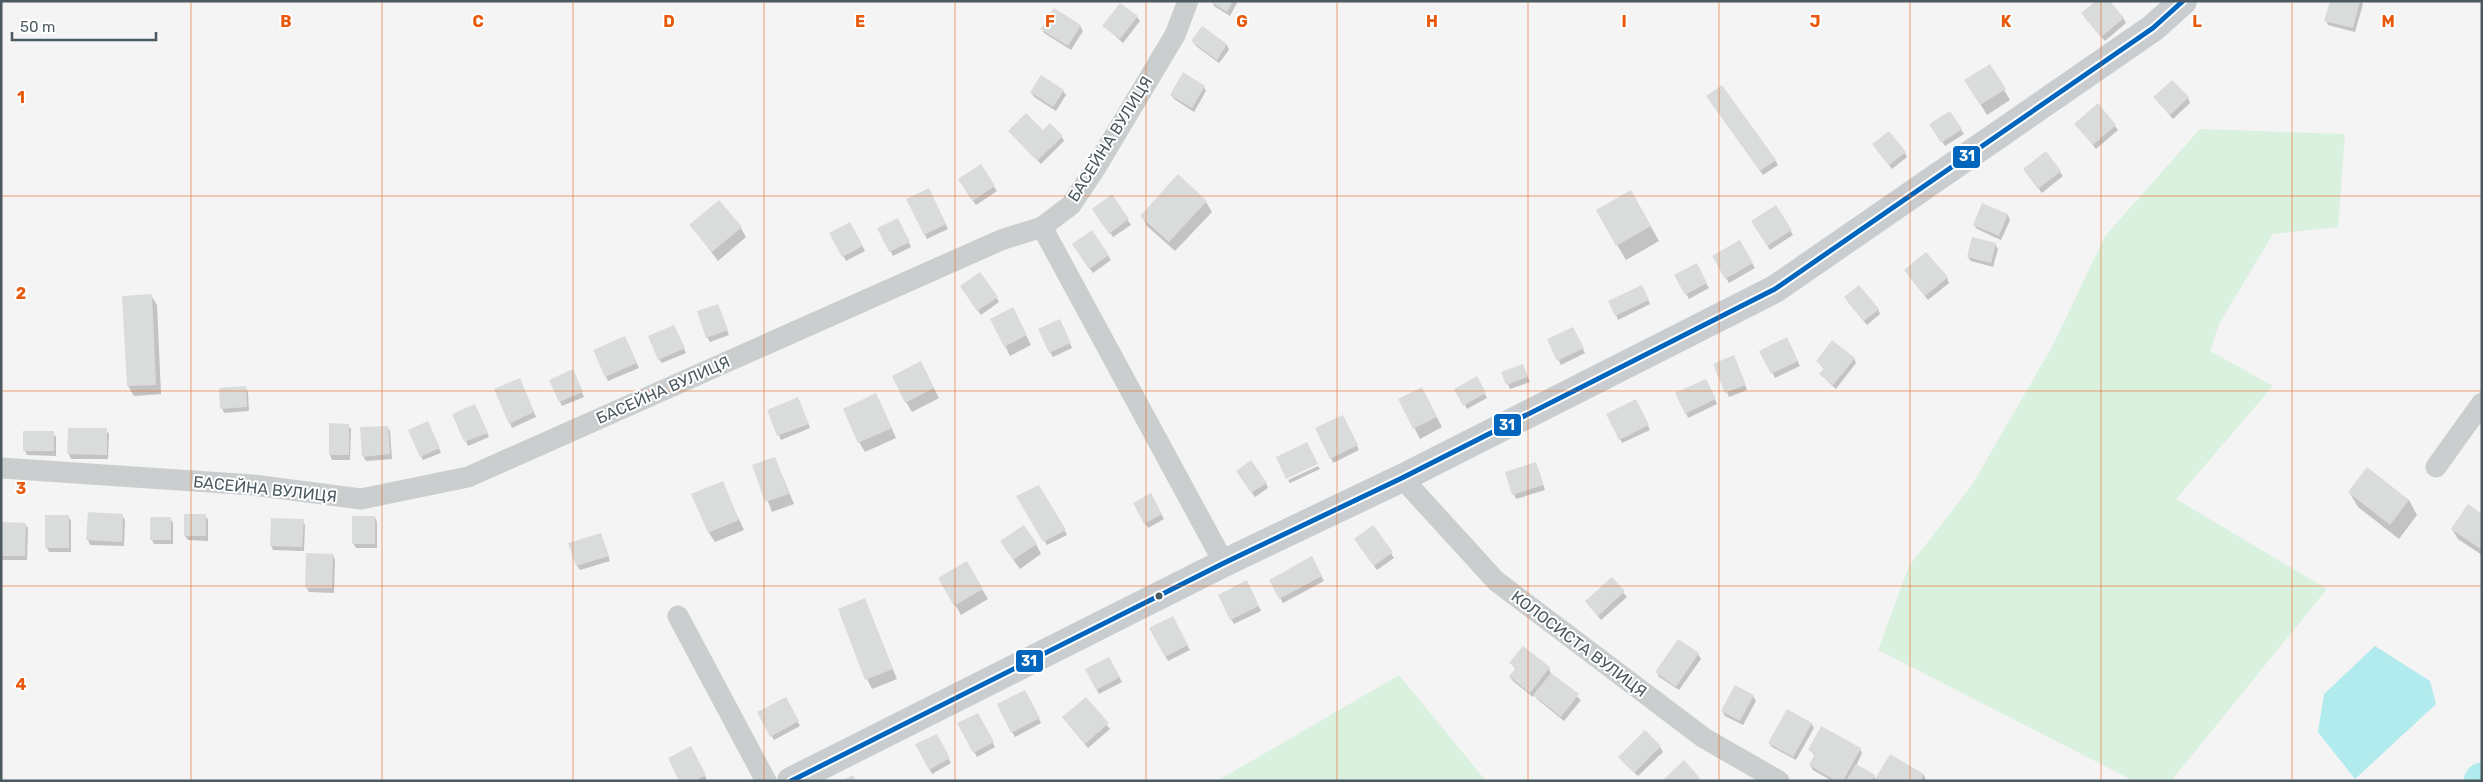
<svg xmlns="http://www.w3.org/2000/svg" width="2483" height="782" font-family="Rubik,sans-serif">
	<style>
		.green { fill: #daf1df }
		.water { fill: #b1ebed }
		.shadow { fill: #0003 }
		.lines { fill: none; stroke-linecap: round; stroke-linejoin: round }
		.river { stroke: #b1ebed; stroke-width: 35 }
		.building { fill: #dadcdc }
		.minor { stroke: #cbcecf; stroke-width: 21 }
		.major { stroke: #c9cdcf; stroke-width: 28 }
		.bus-1-casing { stroke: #fff; stroke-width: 9 }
		.bus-1 { stroke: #0065bd; stroke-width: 5 }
		.grid { fill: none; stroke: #e8590c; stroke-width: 1; stroke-opacity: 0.55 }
		.bus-dot { fill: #4b5960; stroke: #fff; stroke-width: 2 }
		.labels { text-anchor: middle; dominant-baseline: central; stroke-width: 4; stroke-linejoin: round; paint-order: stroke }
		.street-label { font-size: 16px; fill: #4b5960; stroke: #fff }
		.grid-label { font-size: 16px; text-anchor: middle; font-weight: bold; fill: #e8590c; stroke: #fff; stroke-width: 4; stroke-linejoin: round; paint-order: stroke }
		.line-badge { stroke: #fff; stroke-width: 2 }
		.badge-label { font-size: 14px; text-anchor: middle; font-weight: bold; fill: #fff }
	</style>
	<rect width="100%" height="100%" fill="#f4f4f4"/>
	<path class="green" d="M2200 129 2345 134 2338 227 2273 234 2219 324 2210 351 2273 386 2176 499 2327 589 2171 781H2134L1878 650 1909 566 1972 485 2053 345 2105 236Z
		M1399 675 1486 781H1217Z"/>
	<path class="water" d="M2375 646 2430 681 2436 704 2355 779 2318 732 2324 694Z"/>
	<path class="shadow" d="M1212 1H1238L1230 16 1214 6Z
		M2331 1H2361L2363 4 2355 32 2328 25 2326 20Z
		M1137 17 1140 21 1123 43 1104 26Z
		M2085 18H2123L2126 23 2105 41Z
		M1080 26 1083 31 1071 50 1044 33 1042 29Z
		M1203 28 1227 45 1229 50 1219 63 1196 46 1193 41Z
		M1990 66 2010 100 1987 115 1966 81Z
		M1204 87 1206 91 1194 112 1174 99 1171 95Z
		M1063 91 1066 95 1056 111 1034 97 1031 92Z
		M2155 98H2188L2190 103 2173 119Z
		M1710 101 1775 160 1778 165 1763 175Z
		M1950 113 1964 134 1945 146 1931 125Z
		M2076 124 2115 126 2118 130 2096 149Z
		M1010 131 1043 132 1062 137 1064 141 1041 164Z
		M1876 149 1905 153 1907 157 1892 169Z
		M2024 170 2060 172 2063 176 2042 193Z
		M962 184 994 187 997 191 976 205Z
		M1631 191 1659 241 1626 260 1597 210Z
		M931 194 948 229 927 239 908 200Z
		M1112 196 1131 225 1113 237 1096 213Z
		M1206 202 1212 212 1175 251 1147 226 1142 216Z
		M1776 207 1793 235 1770 250 1753 222Z
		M2008 215 2010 220 2001 240 1977 229 1974 225Z
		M850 223 865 251 846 261 831 233Z
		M900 224 911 247 893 256 879 228Z
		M691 225 741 228 746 237 718 261Z
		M1092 232 1111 260 1093 273 1076 249Z
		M1739 241 1755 268 1729 283 1713 256Z
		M1995 244 1998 249 1993 267 1971 261 1968 257Z
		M1696 265 1709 288 1689 299 1676 276Z
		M1908 275 1947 278 1949 283 1928 300Z
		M964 291 997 298 999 302 981 315Z
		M1644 291 1650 304 1618 320 1616 315Z
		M151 295 157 305 161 394 134 396 128 386Z
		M1848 302 1878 309 1880 314 1867 325Z
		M718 305 729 335 710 342 707 337Z
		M1018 319 1031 345 1010 356 1005 346Z
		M1062 326 1072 348 1053 357 1050 352Z
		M676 331 686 353 662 363 659 359Z
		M1575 333 1585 353 1561 365 1549 340Z
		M627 342 639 368 608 381 606 377Z
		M1789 343 1800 366 1775 378 1761 351Z
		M1854 358 1856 363 1836 389 1820 374 1824 369 1817 361Z
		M1736 361 1747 390 1729 397 1714 364Z
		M1525 370 1530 382 1510 389 1503 373Z
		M926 373 939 398 912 412 906 402Z
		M575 376 584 397 562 406 560 402Z
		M1476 378 1487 398 1467 409 1456 389Z
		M522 384 536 417 512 428 510 423Z
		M1708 385 1717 404 1688 418 1686 413Z
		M245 387 248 392 249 411 224 413 222 408Z
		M1427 398 1442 427 1420 439 1400 399Z
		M800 403 810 428 781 440 768 411Z
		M881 405 896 438 865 452 859 442Z
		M1638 405 1650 430 1622 443 1620 439Z
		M477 410 489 437 468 446 454 415Z
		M1345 421 1359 450 1333 463 1331 458Z
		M348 425 351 429 350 460H332L330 455Z
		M387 427 390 431 392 459 366 461 363 456Z
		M430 427 441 453 423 460 421 456Z
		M106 430 109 434 108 459H71L69 454Z
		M53 433 56 437V456L27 455 25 451Z
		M775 458 794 504 772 512 754 465Z
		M1318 466 1320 469 1290 483 1288 480Z
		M1538 468 1545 490 1516 499 1514 494Z
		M1240 476 1266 483 1268 488 1255 497Z
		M722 483 744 530 715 542 709 533Z
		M1038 486 1067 535 1047 545 1018 497Z
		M2349 492 2409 500 2417 515 2399 539 2358 507Z
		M1150 495 1164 519 1148 528 1134 504Z
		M122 515 125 520 124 546 90 545 88 540Z
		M205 515 208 520V541L188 540 185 536Z
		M2482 515V555L2458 539 2452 529Z
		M68 516 71 521V552H49L47 548Z
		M375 517 377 522V548H356L353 543Z
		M170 518 173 523V544H154L152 540Z
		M303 521 305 525 304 551 273 550 271 545Z
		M1 524H25L28 528 27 560H1Z
		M1373 527 1394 558 1377 570 1358 544Z
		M601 534 610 561 580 570 577 566Z
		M1036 544 1041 554 1020 569 1007 551Z
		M333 555 335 560 334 593 309 592 306 587Z
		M1311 558 1324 581 1283 603 1270 580Z
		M966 563 988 599 961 615 940 578Z
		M1612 579 1627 597 1601 620 1586 602Z
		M1249 586 1261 611 1234 624 1231 619Z
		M864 599 897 679 872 689 867 679Z
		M1173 618 1190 650 1168 661 1151 629Z
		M1698 654 1701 659 1679 690 1659 677 1657 672Z
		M1109 658 1122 682 1099 694 1086 670Z
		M1511 663 1549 668 1551 674 1581 700 1564 721 1538 700 1534 695 1533 697 1513 681 1510 677 1516 670Z
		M1025 691 1041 723 1015 737 998 705Z
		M1753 696 1756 701 1743 725 1725 716 1722 711Z
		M785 699 800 726 774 740 758 713Z
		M1086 699 1110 729 1088 748 1063 718Z
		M978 715 995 747 977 757 959 724Z
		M1811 723 1814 728 1796 760 1772 747 1769 743Z
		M936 735 951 763 932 774 917 745Z
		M1660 747 1663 752 1638 776 1623 762Z
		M691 748 707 780 705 781H681Z
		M1860 749 1862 753 1856 766 1874 776 1876 780 1890 756 1924 775 1926 780 1832 781 1813 770 1810 765 1815 756 1810 750Z"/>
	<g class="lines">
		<path class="river" d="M2481 781 2482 780"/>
	</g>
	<path class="building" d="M1209 1H1233L1227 12Z
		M2096 1H2110L2124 18 2101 37 2081 13Z
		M2330 1H2360L2353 28 2324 21Z
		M1120 3 1138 16 1120 39 1102 26Z
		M1054 8 1081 25 1068 46 1040 29Z
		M1202 26 1227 44 1217 60 1191 41Z
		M1990 64 2006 89 1980 105 1964 80Z
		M1183 72 1205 86 1192 108 1170 95Z
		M1041 75 1064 90 1053 107 1030 92Z
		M2172 80 2189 97 2170 115 2153 97Z
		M1722 85 1776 160 1760 171 1706 96Z
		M2098 103 2116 125 2093 145 2074 124Z
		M1950 111 1962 129 1941 143 1929 124Z
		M1026 113 1043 130 1050 123 1063 136 1037 161 1008 131Z
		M1889 131 1906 152 1889 165 1872 144Z
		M2046 151 2061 171 2038 189 2023 169Z
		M981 164 995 186 972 201 958 179Z
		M1178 174 1207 201 1169 242 1140 216Z
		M929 188 946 224 924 235 906 199Z
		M1631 190 1651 226 1616 246 1596 210Z
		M1112 194 1129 219 1109 234 1092 209Z
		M719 200 742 227 712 252 689 225Z
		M1982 203 2008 214 1999 236 1973 225Z
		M1776 205 1792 230 1767 246 1751 221Z
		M898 218 910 242 889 252 877 228Z
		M850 222 863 246 842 257 829 233Z
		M1092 230 1109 255 1089 269 1072 244Z
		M1972 237 1996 243 1991 263 1967 257Z
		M1740 240 1753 263 1725 279 1712 256Z
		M1926 252 1948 277 1925 296 1904 270Z
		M1697 263 1707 283 1685 295 1674 275Z
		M980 272 998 297 977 311 960 286Z
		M1642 285 1649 300 1615 316 1608 301Z
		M1859 285 1879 309 1864 321 1844 297Z
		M152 294 156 385 127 386 122 296Z
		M718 304 728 330 706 338 697 311Z
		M1013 307 1027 335 1004 347 990 319Z
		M1060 319 1071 343 1049 353 1038 329Z
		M674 325 685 348 658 360 648 336Z
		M1573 327 1584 348 1557 361 1547 339Z
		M625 336 637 363 605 377 593 350Z
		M1787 337 1798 361 1771 374 1759 351Z
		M1832 340 1855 358 1833 385 1819 374 1824 368 1816 361Z
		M1734 355 1746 385 1725 393 1713 364Z
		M921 361 934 388 905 403 892 376Z
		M1523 364 1528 377 1506 385 1501 372Z
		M573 369 583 392 559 402 549 380Z
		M1477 376 1486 393 1463 406 1454 389Z
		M520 378 534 412 509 424 494 389Z
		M1706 379 1716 399 1685 414 1675 393Z
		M246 386 247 407 220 409 219 388Z
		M1422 387 1437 417 1413 429 1398 399Z
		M876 393 892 428 858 443 843 409Z
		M798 397 809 424 777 436 767 410Z
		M1636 399 1649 425 1619 440 1606 414Z
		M475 404 488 433 464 442 452 414Z
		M1343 415 1358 445 1330 459 1315 428Z
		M428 421 440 448 420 457 408 430Z
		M329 423 349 424V455H329Z
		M388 426 390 454 362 457 360 427Z
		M68 428H107V455L67 454Z
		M23 431H54V451H23Z
		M1307 442 1318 464 1286 479 1276 457Z
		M775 457 789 494 765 502 752 465Z
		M1251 460 1267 483 1251 493 1236 471Z
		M1536 462 1543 485 1512 495 1505 472Z
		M2367 467 2409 500 2390 525 2348 492Z
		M723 481 739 520 708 533 691 494Z
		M1039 485 1066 530 1043 542 1016 496Z
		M1151 493 1162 514 1144 524 1133 503Z
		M2468 504 2482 514V550L2451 529Z
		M88 512 123 514 122 542 86 540Z
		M184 514H206V536H184Z
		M45 515H69V548H45Z
		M352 516H375V544H352Z
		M150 517H171V540H150Z
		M271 518 304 519 302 547 270 546Z
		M1 522 26 523 25 556H1Z
		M1024 525 1037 544 1013 560 1000 541Z
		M1373 525 1393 552 1374 566 1354 539Z
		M601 533 609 556 576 566 568 543Z
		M306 553 333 554 332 588H305Z
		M1312 556 1322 576 1279 599 1269 580Z
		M967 561 983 589 954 606 938 578Z
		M1612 577 1625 591 1598 616 1585 601Z
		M1247 580 1259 606 1230 620 1218 595Z
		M865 598 893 669 865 680 838 609Z
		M1173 616 1188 645 1165 657 1149 628Z
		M1678 639 1699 653 1676 687 1655 672Z
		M1523 646 1550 667 1530 693 1509 676 1516 668 1509 663Z
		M1109 657 1120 677 1096 690 1085 669Z
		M1551 673 1579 694 1561 717 1533 695Z
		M1735 685 1754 695 1740 721 1721 711Z
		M1025 690 1040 718 1011 733 997 704Z
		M786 697 799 721 770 737 757 712Z
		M1086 697 1109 723 1085 744 1062 717Z
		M1787 709 1812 723 1793 757 1768 743Z
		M978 713 994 742 973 753 957 723Z
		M1821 726 1861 748 1843 781H1836L1809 765 1815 754 1808 750Z
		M1645 730 1661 746 1634 773 1618 757Z
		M937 734 950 758 929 770 915 744Z
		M691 746 706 775 694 781H679L668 758Z
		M1890 754 1924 774 1920 781H1874Z
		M1684 760 1700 778 1698 781H1662Z
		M1856 764 1875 775 1872 781H1846Z
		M853 775 856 781H841Z"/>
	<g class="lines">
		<path class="minor" d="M1042 227 1224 563
			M2436 467 2482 403
			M1 468 253 485 361 499 468 477 1001 240 1042 227 1071 205 1093 172 1175 35 1188 1
			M1402 478 1496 581 1704 738 1779 781
			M678 616 766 781"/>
		<path class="major" d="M791 781 1224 563 1402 478 1775 289 2153 28 2183 1"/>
		<defs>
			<path id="bus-1" d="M791 781 1224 563 1402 478 1775 289 2153 28 2183 1"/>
		</defs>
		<use href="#bus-1" class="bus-1-casing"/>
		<use href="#bus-1" class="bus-1"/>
	</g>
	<path class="grid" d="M191 1V781M382 1V781M573 1V781M764 1V781M955 1V781M1146 1V781M1337 1V781M1528 1V781M1719 1V781M1910 1V781M2101 1V781M2292 1V781M1 196H2482M1 391H2482M1 586H2482"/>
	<circle class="bus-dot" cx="1159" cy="596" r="4.5"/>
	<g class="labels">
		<g class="street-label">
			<text transform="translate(1110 139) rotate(-58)">БАСЕЙНА ВУЛИЦЯ</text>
			<text transform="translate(663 390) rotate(-24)">БАСЕЙНА ВУЛИЦЯ</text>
			<text transform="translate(265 489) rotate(6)">БАСЕЙНА ВУЛИЦЯ</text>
			<text transform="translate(1579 644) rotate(37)">КОЛОСИСТА ВУЛИЦЯ</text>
		</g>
	</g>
	<g class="grid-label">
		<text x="286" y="27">B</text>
		<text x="478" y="27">C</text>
		<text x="669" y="27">D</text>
		<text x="860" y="27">E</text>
		<text x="1050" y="27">F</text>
		<text x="1242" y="27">G</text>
		<text x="1432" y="27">H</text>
		<text x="1624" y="27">I</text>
		<text x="1815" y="27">J</text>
		<text x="2006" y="27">K</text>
		<text x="2197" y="27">L</text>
		<text x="2388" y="27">M</text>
		<text x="21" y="103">1</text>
		<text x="21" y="299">2</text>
		<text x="21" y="494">3</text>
		<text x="21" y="690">4</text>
	</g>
	<g class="line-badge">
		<rect x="1952" y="145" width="29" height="24" rx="5" fill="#0065bd"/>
		<rect x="1493" y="413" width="29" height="24" rx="5" fill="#0065bd"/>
		<rect x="1015" y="649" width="29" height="24" rx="5" fill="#0065bd"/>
	</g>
	<g class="badge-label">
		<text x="1967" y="161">31</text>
		<text x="1507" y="430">31</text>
		<text x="1029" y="666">31</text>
	</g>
	<rect width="2483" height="782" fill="none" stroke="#4b5960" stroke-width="5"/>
	<path d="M12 32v8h144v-8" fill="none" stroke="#4b5960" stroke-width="2.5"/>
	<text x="20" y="32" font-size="15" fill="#4b5960" stroke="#ffffff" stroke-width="4" paint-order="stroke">50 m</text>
</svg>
